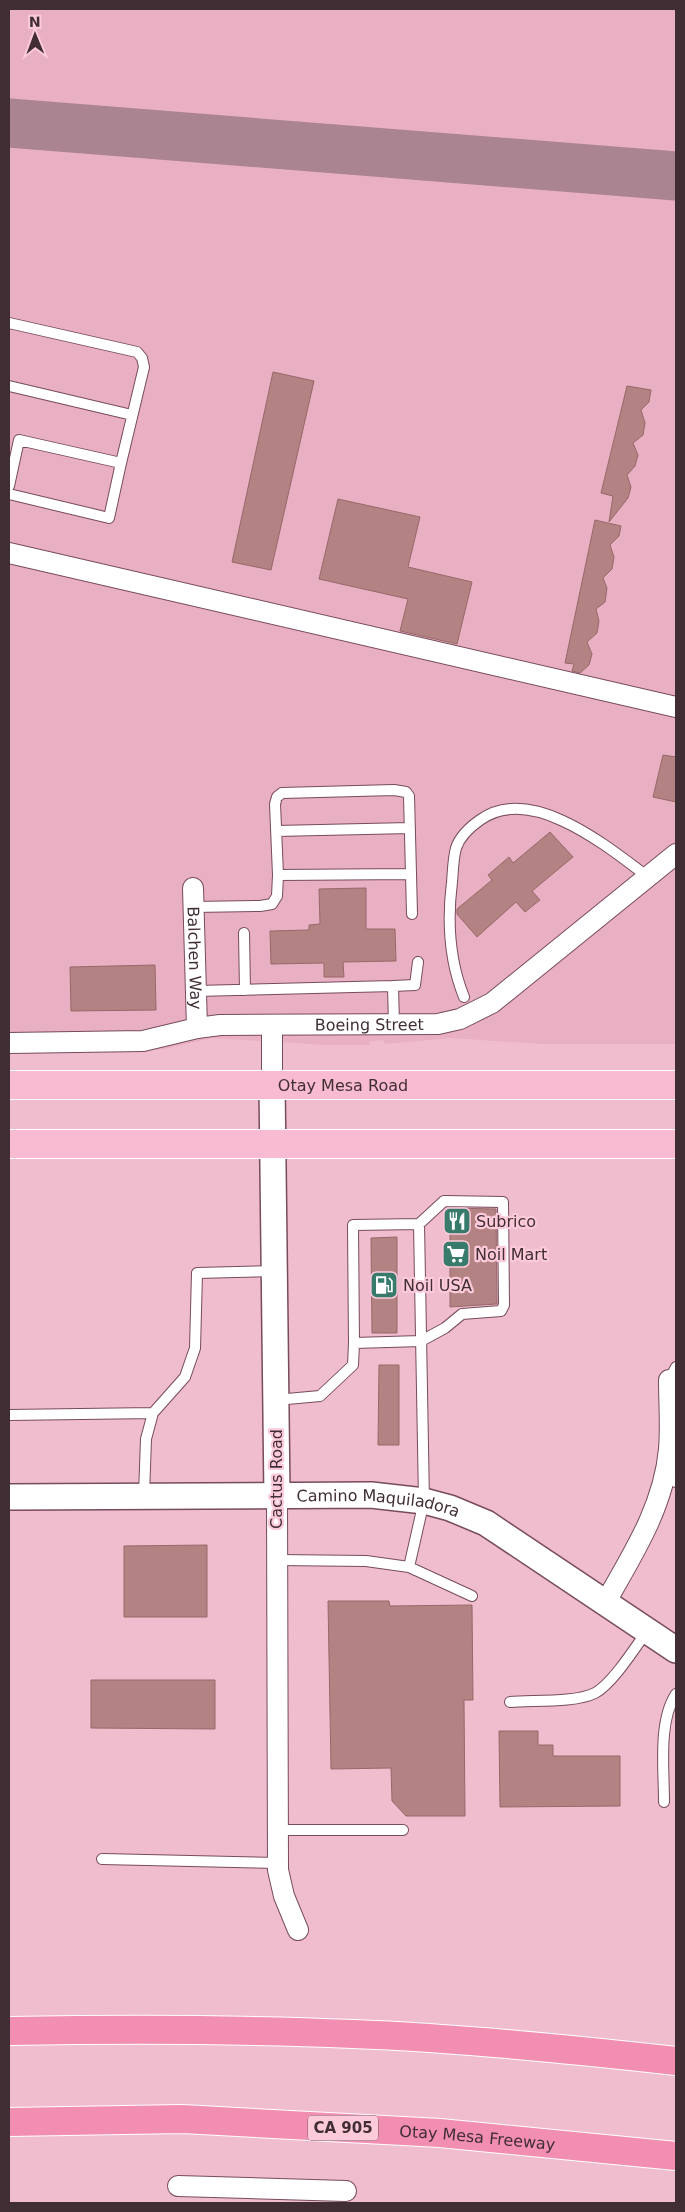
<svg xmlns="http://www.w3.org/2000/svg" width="685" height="2212" font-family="'DejaVu Sans',sans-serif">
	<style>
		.built { fill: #e9afc2 }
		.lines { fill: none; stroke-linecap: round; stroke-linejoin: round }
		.taxiway { stroke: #aa8490; stroke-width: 49 }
		.building { fill: #b38283; stroke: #976869 }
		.service-casing { stroke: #774c5b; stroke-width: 12 }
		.minor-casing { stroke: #774c5b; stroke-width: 22 }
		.tertiary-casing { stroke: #774c5b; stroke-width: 28 }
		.primary-casing { stroke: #fff; stroke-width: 30 }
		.motorway-casing { stroke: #fff; stroke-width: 30 }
		.service { stroke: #fff; stroke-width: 10 }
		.minor { stroke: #fff; stroke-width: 20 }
		.tertiary { stroke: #fff; stroke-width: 25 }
		.primary { stroke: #f8bbd1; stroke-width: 28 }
		.motorway { stroke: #f38eb3; stroke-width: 28 }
		.labels { text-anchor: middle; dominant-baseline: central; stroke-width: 4.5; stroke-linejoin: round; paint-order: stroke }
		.shield { fill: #fdcada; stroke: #795d66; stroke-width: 1 }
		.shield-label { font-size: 15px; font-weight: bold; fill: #412e34 }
		.street-label { font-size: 16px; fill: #412e34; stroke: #fdcada }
		.poi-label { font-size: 16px; fill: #412e34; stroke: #fdcada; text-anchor: start }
	</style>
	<rect width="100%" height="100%" fill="#efbdcd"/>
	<path class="built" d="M9 9H676V1044H541L452 1038 384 1044V1040L370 1041 369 1045H326L212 1038 164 1049 134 1052H9Z"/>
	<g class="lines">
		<path class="taxiway" d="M9 123 676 176"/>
	</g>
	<path class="building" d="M273 372 314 381 271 570 232 562Z
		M627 386 651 390 649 402 641 410 645 423 643 435 633 443 638 455 635 466 627 475 631 487 628 498 609 522 613 496 601 493Z
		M338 499 420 517 408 567 472 582 457 644 400 631 408 599 319 579Z
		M595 520 621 526 619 536 610 545 614 557 612 569 603 578 607 588 605 602 596 609 599 621 597 633 587 642 592 654 589 665 580 673 572 671 574 664 565 663Z
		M663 755 676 757V802L653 797Z
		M550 832 573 857 532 891 540 900 525 912 516 902 477 937 457 914V909L492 880 488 875 509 857 513 863Z
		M366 888V929H395L396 961 343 962 344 977H324V963L271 964 270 931 309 930V925L320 924 319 889Z
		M155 965 156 1010 71 1011 70 967Z
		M450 1208 496 1209 497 1304 450 1307Z
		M397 1237V1333H372L371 1238Z
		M379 1365H399V1445H378Z
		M207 1545V1617H124V1546Z
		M328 1601H389L390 1606 472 1605 473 1700H464L465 1816H406L392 1801 391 1768 331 1769Z
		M91 1680H215V1729L91 1728Z
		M499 1731H538V1745H553V1756H620V1806L500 1807Z"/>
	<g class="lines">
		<defs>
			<path id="service" d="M9 323 137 352 142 358 144 367 121 463
				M9 386 132 415
				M9 486 19 440 121 463 109 518 9 494
				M276 831 410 828
				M278 875 275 804 277 797 282 793 394 790 406 792 409 796 411 874
				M193 907 260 906 272 904 277 896 278 875 411 874 412 914
				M244 933 245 990
				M393 986 415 985 418 962
				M196 991 393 986 394 1025
				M464 997C449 960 447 922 452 882 453 871 453 859 456 848 460 836 470 827 480 820 531 783 608 847 648 877
				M669 1380 676 1367
				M276 1400 320 1396 353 1365 354 1343
				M9 1415 153 1413
				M664 1478 676 1482
				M144 1495 146 1439 153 1413 185 1377 195 1348 197 1273 274 1271
				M277 1560 366 1561 409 1567 424 1501 419 1224 353 1225 354 1343 421 1341 445 1328 462 1314 501 1311 504 1305 503 1202 444 1201 419 1224
				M409 1567 472 1596
				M510 1702C533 1700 575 1703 595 1693 612 1684 635 1648 647 1631
				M664 1802C664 1769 658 1721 676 1694
				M278 1830H403
				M102 1859 278 1863"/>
			<g id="minor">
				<path d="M9 553 676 707"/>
				<path id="s1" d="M193 888 197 1028"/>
				<path d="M272 1025V1084"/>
				<path id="s2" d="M9 1043 143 1041 197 1028 220 1025 438 1024 460 1019 492 1003 676 854"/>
				<path d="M277 1496 278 1870 284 1896 298 1930"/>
				<path d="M605 1603C633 1554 664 1506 669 1449 671 1426 669 1403 669 1380"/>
				<path d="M178 2186 346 2191"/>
			</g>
			<g id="tertiary">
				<path d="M272 1084 277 1496"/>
				<path id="s3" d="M9 1497 371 1495 424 1501 450 1508 486 1523 676 1650"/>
			</g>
			<g id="primary">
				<path id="s4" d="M9 1085H676"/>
				<path d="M9 1144H676"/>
			</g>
			<g id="motorway">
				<path d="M9 2031C123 2029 238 2029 353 2034 461 2038 569 2049 676 2061"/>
				<path id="s5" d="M9 2122 182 2119 440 2133 676 2156"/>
			</g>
		</defs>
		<use href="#service" class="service-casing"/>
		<use href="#minor" class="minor-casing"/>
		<use href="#tertiary" class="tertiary-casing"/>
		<use href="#primary" class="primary-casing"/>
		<use href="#motorway" class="motorway-casing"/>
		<use href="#service" class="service"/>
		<use href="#minor" class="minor"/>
		<use href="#tertiary" class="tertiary"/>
		<use href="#primary" class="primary"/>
		<use href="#motorway" class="motorway"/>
	</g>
	<defs>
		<symbol id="restaurant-square" viewBox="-11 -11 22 22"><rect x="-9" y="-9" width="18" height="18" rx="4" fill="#387b6c" stroke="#fdcada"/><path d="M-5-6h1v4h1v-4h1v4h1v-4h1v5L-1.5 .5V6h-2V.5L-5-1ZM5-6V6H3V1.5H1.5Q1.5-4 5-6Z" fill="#fff"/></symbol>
		<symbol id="supermarket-square" viewBox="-11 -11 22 22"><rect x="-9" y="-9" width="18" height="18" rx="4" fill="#387b6c" stroke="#fdcada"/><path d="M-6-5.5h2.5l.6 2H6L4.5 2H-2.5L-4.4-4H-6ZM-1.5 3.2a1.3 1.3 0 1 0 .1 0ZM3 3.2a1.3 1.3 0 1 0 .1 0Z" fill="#fff"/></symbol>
		<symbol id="fuel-square" viewBox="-11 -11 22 22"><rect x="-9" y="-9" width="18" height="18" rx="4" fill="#387b6c" stroke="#fdcada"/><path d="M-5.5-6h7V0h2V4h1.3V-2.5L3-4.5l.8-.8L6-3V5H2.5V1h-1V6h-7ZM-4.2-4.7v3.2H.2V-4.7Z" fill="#fff"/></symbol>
	</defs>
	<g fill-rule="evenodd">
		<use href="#restaurant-square" x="441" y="1205" width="32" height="32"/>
		<use href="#supermarket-square" x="440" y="1238" width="32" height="32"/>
		<use href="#fuel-square" x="368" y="1269" width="32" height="32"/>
	</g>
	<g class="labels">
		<rect class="shield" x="308" y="2115.5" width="70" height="25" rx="4"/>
		<g class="shield-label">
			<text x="343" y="2128">CA 905</text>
		</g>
		<g class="street-label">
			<text stroke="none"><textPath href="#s1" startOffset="70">Balchen Way</textPath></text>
			<text stroke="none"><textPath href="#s2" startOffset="362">Boeing Street</textPath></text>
			<text stroke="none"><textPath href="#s4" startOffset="334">Otay Mesa Road</textPath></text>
			<text transform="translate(276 1479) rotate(-90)">Cactus Road</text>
			<text stroke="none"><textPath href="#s3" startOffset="370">Camino Maquiladora</textPath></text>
			<text stroke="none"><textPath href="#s5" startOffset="469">Otay Mesa Freeway</textPath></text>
		</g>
		<g class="poi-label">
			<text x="476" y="1221">Subrico</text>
			<text x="475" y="1254">Noil Mart</text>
			<text x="403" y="1285">Noil USA</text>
		</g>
	</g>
	<rect width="685" height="2212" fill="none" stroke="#412e34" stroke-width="20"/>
	<g transform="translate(35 35) rotate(359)" stroke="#fdcada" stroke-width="4" paint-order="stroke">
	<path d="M0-4L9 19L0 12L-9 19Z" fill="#412e34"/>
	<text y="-8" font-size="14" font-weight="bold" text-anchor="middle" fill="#412e34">N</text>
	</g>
</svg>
